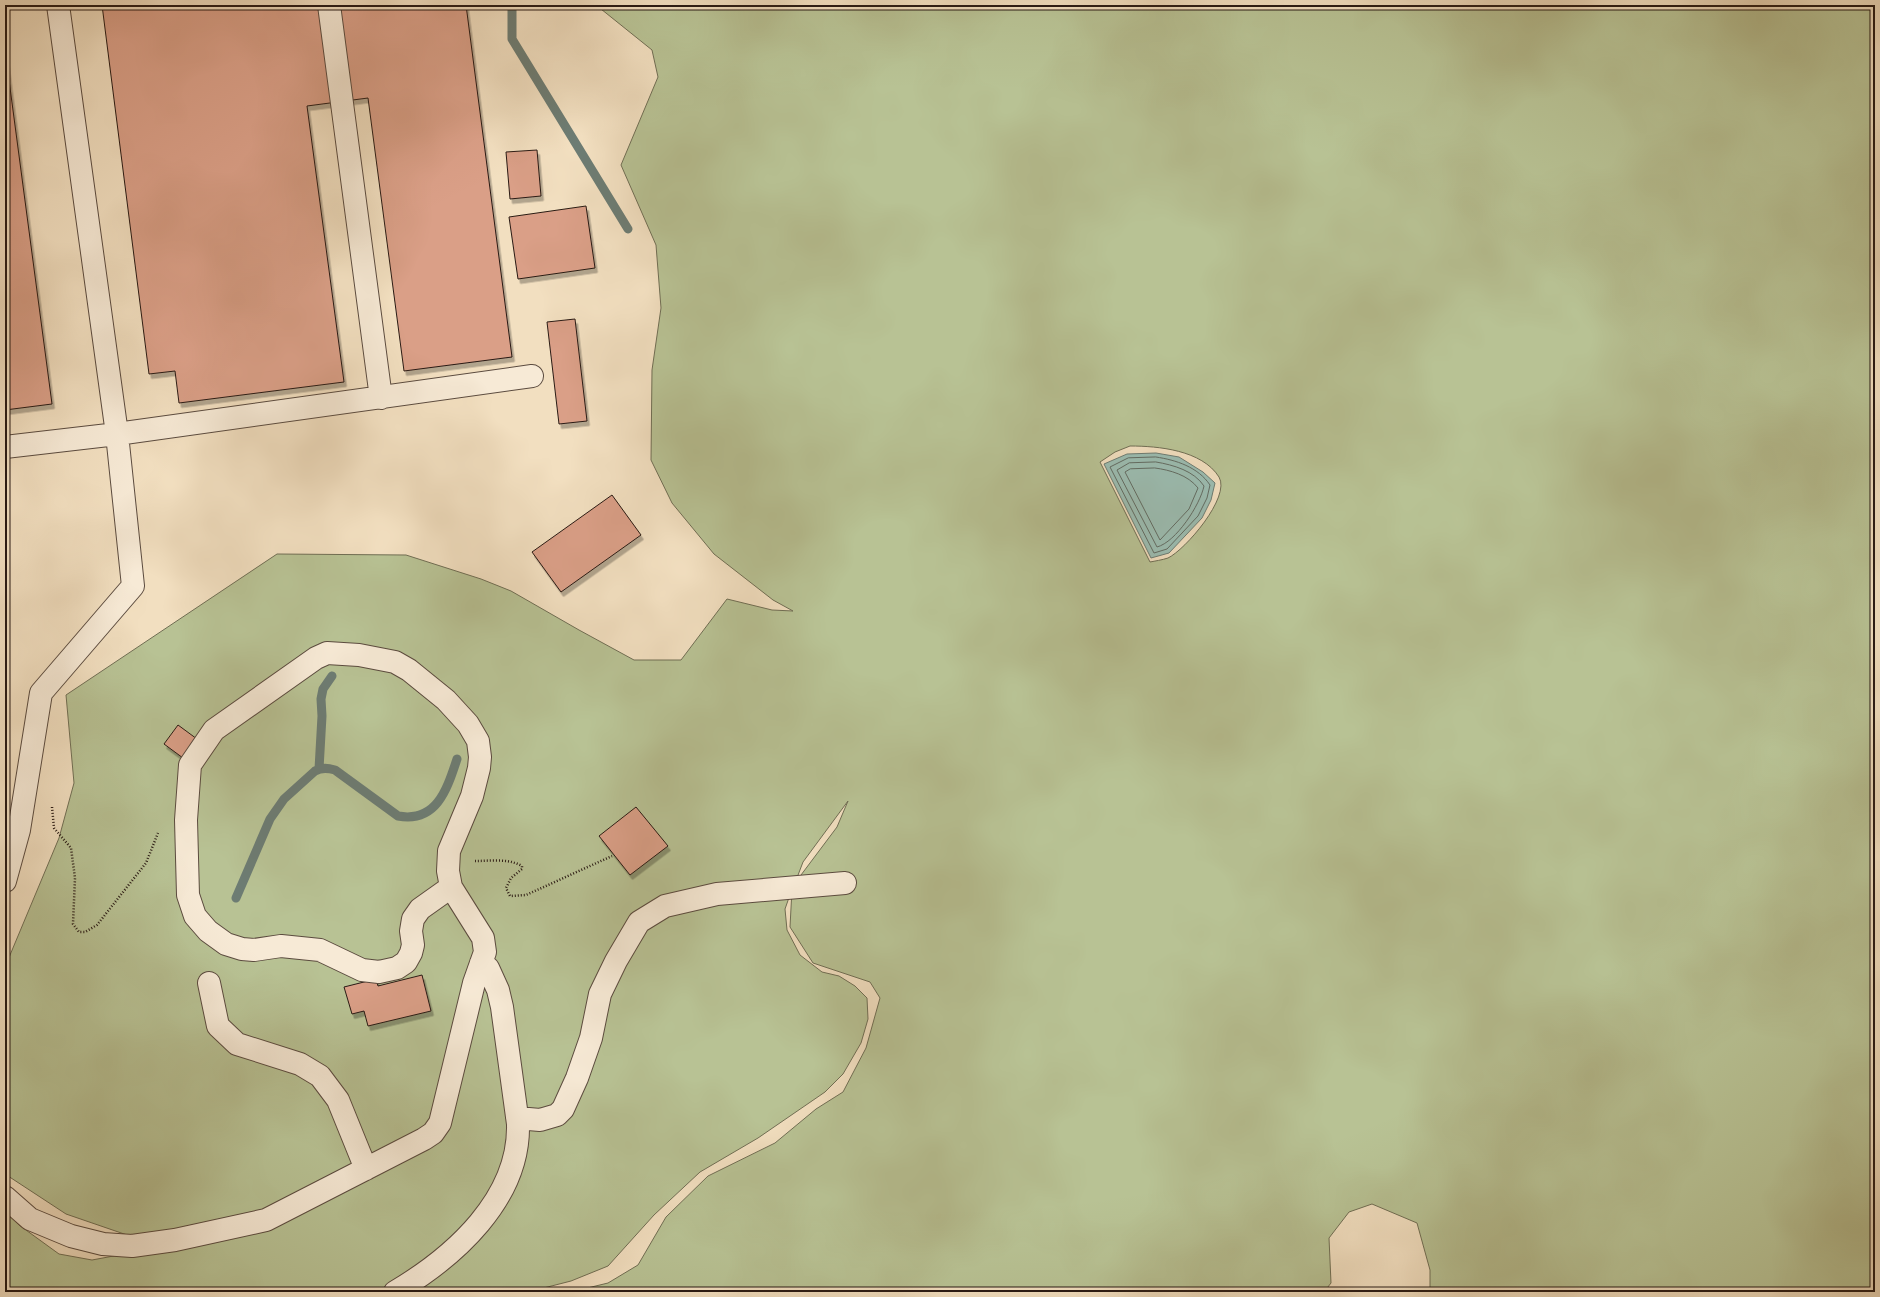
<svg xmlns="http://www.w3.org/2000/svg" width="1880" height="1297" font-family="'IM FELL DW Pica',serif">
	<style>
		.green { fill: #b8c294; stroke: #706e54; fill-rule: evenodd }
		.water { fill: #9bbdb2; stroke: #6d7c73 }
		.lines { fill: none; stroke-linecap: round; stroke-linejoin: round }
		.shore { stroke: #626c63; stroke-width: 1 }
		.stream { stroke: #6d7c73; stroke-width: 9 }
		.building { fill: #da9f87; stroke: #291a14; filter: url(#shadow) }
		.minor-casing { stroke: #5b4b3f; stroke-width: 24 }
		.path { stroke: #291a14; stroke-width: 2.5; stroke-dasharray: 1 2; stroke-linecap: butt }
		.minor { stroke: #f7ead6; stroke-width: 22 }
	</style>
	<defs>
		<filter id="shadow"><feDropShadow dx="2.5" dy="4.5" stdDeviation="0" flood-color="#0004"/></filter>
	</defs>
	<rect width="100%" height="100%" fill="#f2dfc0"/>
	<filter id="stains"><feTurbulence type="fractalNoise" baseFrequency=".005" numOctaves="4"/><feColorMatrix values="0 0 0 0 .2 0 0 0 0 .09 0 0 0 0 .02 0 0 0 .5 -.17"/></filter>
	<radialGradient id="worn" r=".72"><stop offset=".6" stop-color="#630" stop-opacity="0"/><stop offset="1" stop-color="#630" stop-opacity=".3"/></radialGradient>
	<path class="green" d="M596 5H1875V1292H1430V1270L1417 1223 1372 1204 1349 1212 1329 1238 1331 1283 1324 1292H571L608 1283 638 1265 666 1217 708 1176 775 1143 816 1109 843 1092 866 1048 880 998 870 982 813 963 790 927 792 889 785 909 787 930 800 955 822 972 839 976 855 986 867 998 868 1019 861 1043 843 1074 825 1092 758 1138 700 1172 654 1215 608 1266 571 1281 528 1292H5V1210L19 1225 59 1254 92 1260 162 1247 66 1214 5 1174V967L59 838 74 783 66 695 277 554 406 555 481 579 511 591 579 630 634 660H681L727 599 772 610 793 611 773 600 714 554 672 503 651 460 652 370 661 308 656 245 621 165 658 77 652 50ZM1130 446C1158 446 1202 450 1219 477 1231 497 1185 550 1168 558 1162 560 1155 561 1150 562L1100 462 1115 452ZM848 801 837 827 795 883 803 862Z"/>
	<path class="water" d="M1156 453 1179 457 1203 472 1215 483 1211 500 1202 518 1169 553 1151 558 1104 464 1127 454Z"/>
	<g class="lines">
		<path class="shore" d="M1156 457C1176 460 1198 467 1210 485L1207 498 1198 516 1167 549 1154 553 1110 467 1128 458Z
			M1156 462C1174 465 1194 471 1204 486 1200 505 1176 542 1157 547L1117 470 1129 463Z
			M1155 468C1170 470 1188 475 1198 488L1189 509 1160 540 1125 472 1130 469Z"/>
		<path class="stream" d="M512 5V39L628 229
			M319 769 322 716 321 699 323 689 332 676
			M236 898 270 819 284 799 315 771C322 767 328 768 335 770L398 816C437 823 447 789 457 759"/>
	</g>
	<path class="building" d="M102 5H466L512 357 404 371 368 98 307 106 344 382 179 403 175 371 149 374Z
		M5 50 52 404 5 410Z
		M537 150 541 196 510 199 506 152Z
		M586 206 595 268 518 279 509 217Z
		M575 319 587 421 559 424 547 322Z
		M612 495 641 535 561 592 532 552Z
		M178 725 197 739 183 758 164 744Z
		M636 807 668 846 630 875 599 836Z
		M422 975 431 1011 368 1026 364 1011 352 1014 344 987 376 979 378 986Z"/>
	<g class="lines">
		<defs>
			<path id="minor" d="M329 5 381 398
				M5 447 117 434 58 5
				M5 881 19 830 41 693 133 586 117 434 532 376
				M209 983 218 1026 237 1044 300 1064 320 1076 338 1100 366 1169
				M517 1118 540 1120 557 1115 563 1109 577 1078 591 1038 600 994 616 961 639 922 665 906 717 894 845 883
				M5 1197 30 1219 71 1236 103 1244 132 1246 175 1240 266 1220 424 1139 433 1133 440 1123 474 983 485 952 483 938 451 887 448 871 449 851 472 796 479 768 480 757 478 741 468 724 446 700 409 670 395 662 359 655 327 653 316 658 214 730 190 765 186 820 188 895 195 916 208 931 226 944 242 949 254 950 281 946 320 950 362 970 379 972 397 968 406 962 411 953 413 945 411 931 413 919 420 909 451 887
				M395 1292C454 1257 520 1199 518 1124L502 1007 498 990 488 968 481 963"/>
		</defs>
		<use href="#minor" class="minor-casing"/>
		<path class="path" d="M52 807 54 828 71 848 75 878 73 924 79 932H85L97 925 146 863 158 833
			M475 861C490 861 508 858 522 866V869L511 878 506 888 510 896 526 895 612 856"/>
		<use href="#minor" class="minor"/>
	</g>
	<rect width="1880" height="1297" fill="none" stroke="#f2dfc0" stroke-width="20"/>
	<rect x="6" y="6" width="1868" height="1285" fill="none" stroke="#291a14" stroke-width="2"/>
	<rect x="10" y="10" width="1860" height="1277" fill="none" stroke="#291a14"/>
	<rect width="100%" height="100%" filter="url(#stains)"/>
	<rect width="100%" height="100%" fill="url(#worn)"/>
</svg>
